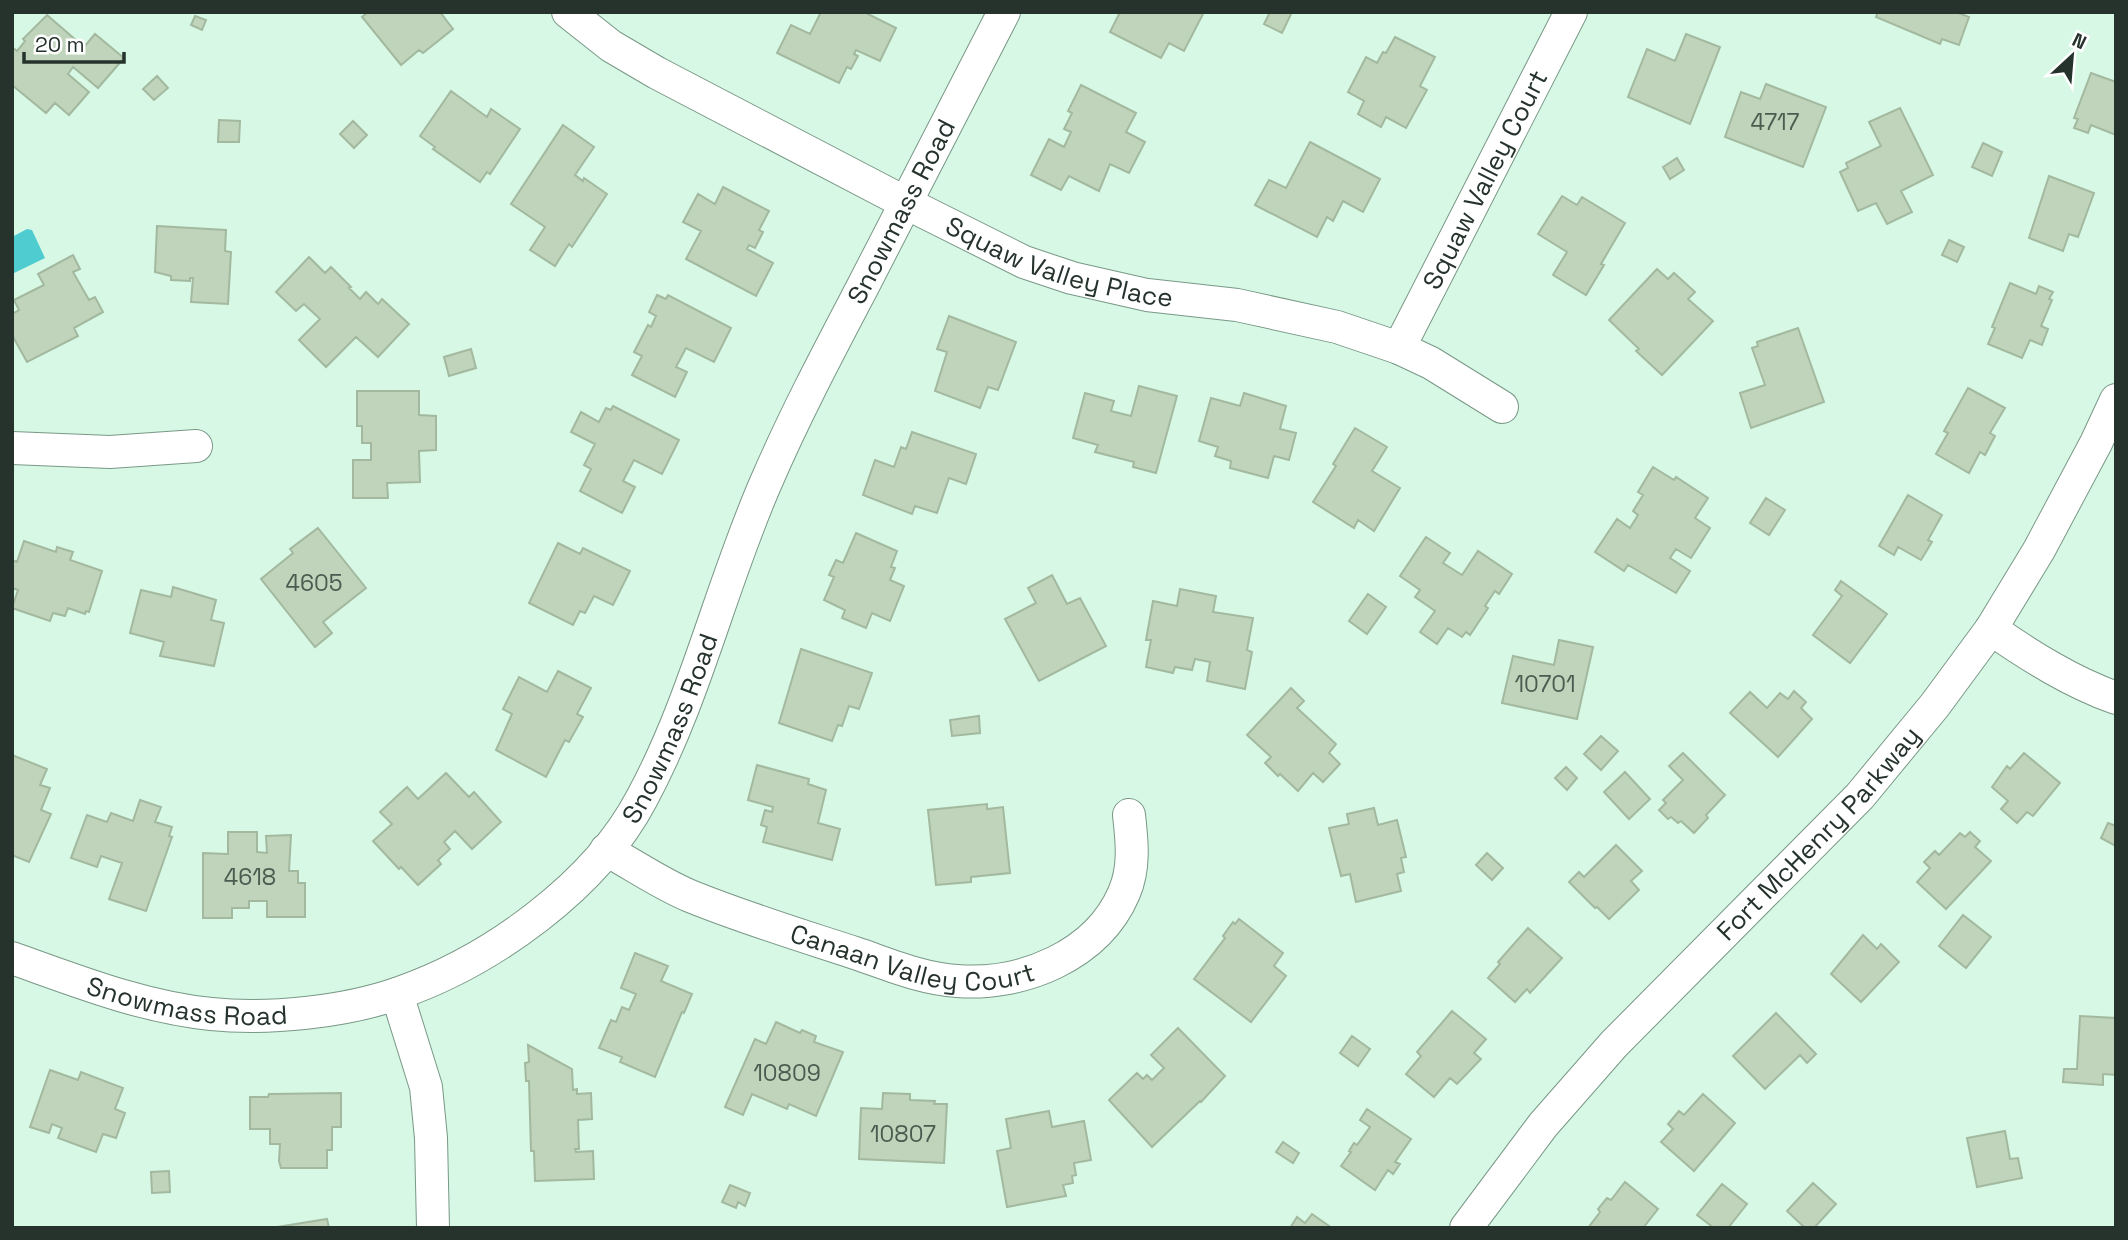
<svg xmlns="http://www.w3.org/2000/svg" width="2128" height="1240" font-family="'Space Grotesk',sans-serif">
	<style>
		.water { fill: #4eccd0 }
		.building { fill: #bfd4ba; stroke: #a3b99f; stroke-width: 2 }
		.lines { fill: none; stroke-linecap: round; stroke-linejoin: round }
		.street-casing { stroke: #799886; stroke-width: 34 }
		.street { stroke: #fff; stroke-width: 32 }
		.labels { text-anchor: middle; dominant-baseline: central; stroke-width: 6; stroke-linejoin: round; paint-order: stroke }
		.number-label { font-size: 23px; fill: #4c5b50 }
		.street-label { font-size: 26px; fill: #26332c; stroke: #fff }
	</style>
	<rect width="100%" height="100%" fill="#d7f8e5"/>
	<path class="water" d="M27 229 32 230 45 258 12 274V237Z"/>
	<path class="building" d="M368 12H440L453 29 423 53 419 50 401 65 362 17Z
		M821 12H864L896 28 880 61 856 50 854 54 858 56 851 69 847 67 839 83 777 53 791 25 810 34Z
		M1120 12H1204L1184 51 1169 43 1161 58 1110 32Z
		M1270 12H1292L1282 33 1264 24Z
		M1878 12H1956L1969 17 1959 45 1942 39 1940 44 1876 17Z
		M47 15 84 47 95 34 124 58 98 88 73 67 68 74 89 92 69 115 55 103 46 113 12 85V47L17 51 25 41 23 39Z
		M195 16 206 20 202 30 191 25Z
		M1686 34 1720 47 1690 124 1628 97 1647 49 1675 61Z
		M1395 37 1435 57 1420 86 1427 90 1406 128 1386 117 1381 127 1358 114 1364 101 1348 92 1366 57 1377 63 1383 52 1386 53Z
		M2091 73 2116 82V135L2091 125 2088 133 2074 128 2078 119 2074 118Z
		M157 76 168 88 154 100 143 89Z
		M1766 84 1826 107 1803 167 1725 137 1741 92 1760 99Z
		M1081 85 1136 113 1126 132 1145 142 1129 173 1110 164 1099 191 1069 176 1061 190 1031 175 1049 139 1064 147 1071 132 1064 129 1072 113 1068 111Z
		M451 91 487 117 491 109 520 129 490 174 487 172 480 182 433 149 435 147 420 136Z
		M1900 108 1933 175 1901 191 1912 212 1887 224 1876 203 1858 211 1840 172 1848 168 1846 163 1881 146 1869 122Z
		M219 120 240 121 239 142H218Z
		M353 121 367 135 354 148 340 134Z
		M563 125 594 147 575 175 583 181 584 178 607 194 572 247 569 244 555 266 530 250 545 227 511 204Z
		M1310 142 1380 179 1363 212 1343 201 1333 221 1327 217 1317 237 1255 205 1269 180 1286 188Z
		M1983 143 2002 152 1992 176 1972 167Z
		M1677 158 1684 170 1670 179 1663 167Z
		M2049 176 2094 193 2078 237 2069 234 2063 251 2029 238Z
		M723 187 769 211 759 230 763 232 755 248 749 245 747 249 773 263 756 296 686 259 701 231 683 222 698 194 715 204Z
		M1562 196 1577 205 1582 197 1625 223 1601 264 1604 265 1586 295 1553 275 1567 252 1538 234Z
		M157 226 226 230 225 251 231 252 228 304 191 302 193 278H190V281L171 280V276L155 272Z
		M1949 240 1964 247 1957 262 1942 255Z
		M73 255 80 269 73 272 89 300 95 297 103 312 74 328 78 336 27 362 12 335V314L19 310 14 300 44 285 38 274Z
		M309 257 325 273 331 267 351 287 349 288 360 299 366 292 378 304 382 299 409 324 378 357 356 337 326 367 299 340 320 319 304 304 296 311 276 292Z
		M1657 269 1668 279 1674 273 1695 292 1688 299 1713 321 1662 375 1636 351 1639 349 1609 320Z
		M2010 283 2036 294 2039 286 2053 292 2049 299 2052 300 2041 326 2048 329 2042 345 2030 340 2022 358 1988 344 1995 328 1992 327Z
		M657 295 666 299 668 295 731 328 714 362 686 348 676 367 687 372 675 397 632 375 642 356 634 352 648 325 651 327 656 316 649 312Z
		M949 316 1016 342 998 390 988 387 980 408 935 391 947 352 937 349Z
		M1798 328 1824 402 1751 428 1740 393 1765 385 1752 348 1758 346 1757 342Z
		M471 349 476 368 449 376 444 357Z
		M1139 386 1177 396 1156 473 1133 467 1134 462 1095 452 1098 445 1073 438 1085 393 1114 401 1111 411 1131 416Z
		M1968 388 2005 408 1990 433 1995 436 1985 455 1980 452 1969 473 1936 454 1948 433 1944 431Z
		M357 391H419V415L436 416V450L419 451 420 482 387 483 388 498H353V460H371V443H362V426H357Z
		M1244 393 1286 406 1280 429 1296 433 1289 460 1274 456 1268 478 1230 468 1231 461 1215 456 1218 447 1199 441 1211 398 1240 406Z
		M613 406 679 440 662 474 634 460 623 481 635 487 622 513 580 491 591 469 584 465 595 444 571 432 581 412 599 422 606 408 611 410Z
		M1355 428 1387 447 1372 471 1400 488 1374 531 1358 520 1354 528 1313 502 1336 466 1333 464Z
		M912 432 976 454 966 484 949 478 937 513 915 506 912 514 863 495 875 460 894 467 901 447 906 449Z
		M1653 467 1674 480 1676 477 1708 498 1695 518 1710 528 1691 558 1676 549 1670 558 1690 571 1676 593 1628 565 1624 571 1595 552 1617 519 1630 528 1638 515 1633 511 1643 495 1638 492Z
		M1908 495 1942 515 1928 540 1932 542 1921 560 1898 547 1894 555 1879 546Z
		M1766 498 1785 510 1769 535 1750 523Z
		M318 528 366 588 323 622 332 633 315 647 261 579 293 553 290 549Z
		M856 533 897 551 891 567 895 568 890 580 904 586 890 621 872 613 866 628 842 618 845 610 824 600 834 577 829 575 836 560 843 563Z
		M1426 537 1450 553 1443 563 1462 575 1478 551 1512 574 1499 594 1495 591 1485 606 1488 608 1470 635 1466 632 1462 637 1448 628 1437 644 1420 632 1435 611 1415 597 1420 590 1400 576Z
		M24 541 56 552 57 547 73 552 70 560 102 571 89 612 86 611 85 614 68 608 65 616 53 613 50 621 12 608 18 590 12 588V560L17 562Z
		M558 543 580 554 583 548 630 571 613 605 594 596 585 613 580 611 573 625 529 603Z
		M1052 575 1067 604 1080 598 1106 646 1039 681 1005 619 1036 603 1028 588Z
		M1841 581 1887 614 1850 663 1813 635 1842 596 1835 590Z
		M173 587 216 600 211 620 224 623 214 666 160 656 164 642 130 633 141 590 171 597Z
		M1180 589 1216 596 1213 612 1253 618 1247 650 1252 652 1245 689 1207 681 1210 662 1195 659 1192 670 1175 667 1173 673 1146 667 1151 640H1146L1153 601 1177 606Z
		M1368 594 1386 607 1367 634 1349 621Z
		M1559 640 1593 647 1577 719 1502 703 1513 656 1554 665Z
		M801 649 872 673 859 709 849 706 842 726 838 725 832 741 779 723Z
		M558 671 591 688 577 714 583 717 569 742 565 740 546 777 496 750 512 714 503 709 519 677 547 692Z
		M1291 688 1304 701 1297 708 1336 744 1329 753 1340 764 1323 782 1313 773 1298 791 1280 774 1278 776 1265 763 1271 757 1247 735Z
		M1794 691 1806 702 1801 708 1812 719 1778 757 1730 713 1750 692 1767 708 1780 693 1788 699Z
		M979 716 980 733 952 736 950 720Z
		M1601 736 1618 751 1601 770 1584 754Z
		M1683 753 1725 795 1706 815 1708 818 1694 833 1681 821 1678 823 1671 817 1668 819 1659 810 1666 803 1663 800 1683 780 1669 766Z
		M2024 753 2060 783 2033 816 2027 812 2017 823 2001 809 2008 801 1992 787 2007 766 2010 769Z
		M12 755 47 769 40 785 50 788 41 810 51 814 29 862 12 855Z
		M757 765 809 779 808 784 826 790 818 823 840 829 832 860 763 842 767 827 761 825 765 810 772 812 773 807 748 800Z
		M1566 767 1577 778 1567 790 1555 778Z
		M1625 772 1650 799 1629 819 1604 792Z
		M446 773 469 797 474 792 501 822 472 849 455 831 444 842 450 849 438 860 441 864 418 885 401 867 399 869 373 841 392 824 380 812 407 787 418 799Z
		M140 800 161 807 155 822 172 827 169 836 172 837 146 911 109 899 122 863 101 856 97 867 71 858 87 815 107 822 111 813 133 821Z
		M987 804V809L1003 807 1010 873 971 877V882L936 885 928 810Z
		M1374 808 1378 825 1397 820 1406 857 1401 858 1404 872 1397 874 1401 891 1356 902 1350 874 1341 876 1329 828 1349 824 1347 814Z
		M2108 823 2116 826V846L2101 838Z
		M228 832H257V852L267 853 266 836 291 835 289 871H298V883H305V917H267V901H249V908H232V918H203V853L228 854Z
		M1970 832 1980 841 1975 847 1991 861 1946 909 1917 882 1930 868 1924 862 1935 851 1939 855 1960 833 1965 837Z
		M1616 845 1642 871 1631 881 1639 890 1609 919 1597 907 1595 908 1569 882 1579 872 1584 877Z
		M1487 853 1503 868 1492 880 1476 865Z
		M1963 915 1991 937 1966 968 1939 946Z
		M1239 919 1283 953 1274 966 1286 976 1251 1022 1194 979 1225 938 1223 936 1233 922 1235 924Z
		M1528 928 1562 958 1530 993 1527 989 1515 1002 1488 978 1500 964 1498 962Z
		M1863 935 1877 949 1881 944 1899 962 1861 1002 1831 974Z
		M635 953 668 966 661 981 692 994 684 1013 682 1012 655 1077 620 1062 622 1057 599 1048 611 1020 616 1022 622 1007 629 1010 636 994 621 988Z
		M1452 1011 1486 1039 1474 1053 1481 1059 1457 1084 1450 1078 1434 1097 1406 1074 1421 1056 1417 1052Z
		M1776 1013 1816 1054 1807 1063 1800 1055 1765 1089 1733 1056Z
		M2080 1016 2116 1018V1075L2103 1074V1085L2063 1082 2064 1069H2077Z
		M776 1022 800 1033 802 1030 816 1036 814 1042 843 1052 816 1116 789 1104 787 1109 752 1094 743 1115 725 1107 755 1039 766 1044Z
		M1178 1028 1225 1076 1201 1102 1200 1101 1152 1147 1109 1100 1137 1073 1143 1079 1147 1075 1152 1080 1164 1068 1151 1055Z
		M1352 1036 1370 1049 1358 1066 1340 1053Z
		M528 1045 572 1069 573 1090 577 1089V1094L591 1093 592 1119 578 1120 579 1149H575L576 1152 593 1151 594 1179 535 1181 534 1151H531L529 1081H526L525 1063 529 1062Z
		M50 1070 78 1080 81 1072 123 1088 115 1109 125 1113 116 1138 103 1134 96 1152 58 1138 62 1128 52 1124 49 1133 30 1127Z
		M341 1093V1127H332V1150H327V1168H281L279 1161 280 1144H270V1129H250V1097H268L269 1094Z
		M883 1093 910 1094V1100L935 1101 934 1104H947L944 1163 859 1159 861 1108 882 1109Z
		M1703 1094 1735 1123 1694 1171 1661 1142 1673 1129 1668 1124 1679 1111 1684 1115Z
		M1367 1109 1411 1139 1395 1162 1400 1164 1393 1174 1388 1170 1375 1190 1341 1166 1351 1152 1349 1151 1354 1143 1357 1145 1370 1127 1360 1120Z
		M1049 1111 1052 1127 1084 1121 1091 1160 1074 1163 1076 1175 1072 1176 1073 1183 1063 1185 1066 1196 1007 1207 997 1151 1011 1148 1006 1119Z
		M2005 1131 2010 1159 2018 1158 2022 1178 1977 1187 1967 1138Z
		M1283 1142 1299 1153 1293 1163 1276 1152Z
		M169 1171 170 1192 152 1193 151 1172Z
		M1625 1182 1658 1209 1643 1228H1588L1600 1212 1598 1209 1607 1198 1611 1200Z
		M1813 1183 1836 1204 1814 1228H1805L1787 1211Z
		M1722 1184 1747 1204 1728 1228H1714L1697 1215Z
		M730 1185 750 1193 745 1206 738 1202 736 1208 722 1202Z
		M1312 1214 1332 1228H1290L1297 1217 1305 1223Z
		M327 1219 329 1228H271Z"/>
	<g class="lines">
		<defs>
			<g id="street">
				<path id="s1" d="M568 12 611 46 657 73 906 203 1024 262 1072 278 1147 295 1237 305 1337 327 1399 348 1431 363 1502 407"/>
				<path id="s2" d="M1399 348 1571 12"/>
				<path d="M12 448 110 452 196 446"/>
				<path d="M1991 629C2030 656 2071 682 2116 698"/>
				<path id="s3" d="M606 850C634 865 661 884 690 896 744 918 800 935 855 953 888 964 922 979 957 981 1022 986 1097 956 1124 893 1135 868 1132 841 1129 815"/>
				<path id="s4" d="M12 958C77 981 142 1007 211 1014 268 1020 345 1012 399 993 491 961 596 886 642 798 696 698 721 584 767 480 795 415 829 351 862 288 909 196 957 104 1004 12"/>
				<path d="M397 994 426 1087 431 1138 433 1228"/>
				<path id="s5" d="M1466 1228 1543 1125 1614 1044 1860 796 1935 705 1991 629 2039 550 2096 443 2116 400"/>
			</g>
		</defs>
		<use href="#street" class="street-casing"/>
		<use href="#street" class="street"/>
	</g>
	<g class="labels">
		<g class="number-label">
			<text x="1775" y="122">4717</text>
			<text x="314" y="583">4605</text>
			<text x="1545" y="684">10701</text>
			<text x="250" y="877">4618</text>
			<text x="787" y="1073">10809</text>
			<text x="903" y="1134">10807</text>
		</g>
		<g class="street-label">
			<text stroke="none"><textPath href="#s2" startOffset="189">Squaw Valley Court</textPath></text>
			<text stroke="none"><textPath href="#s4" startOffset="1358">Snowmass Road</textPath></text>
			<text stroke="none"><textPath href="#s1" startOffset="555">Squaw Valley Place</textPath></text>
			<text stroke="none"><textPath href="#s4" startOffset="791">Snowmass Road</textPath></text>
			<text stroke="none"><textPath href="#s5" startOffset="530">Fort McHenry Parkway</textPath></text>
			<text stroke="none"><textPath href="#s3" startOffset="329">Canaan Valley Court</textPath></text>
			<text stroke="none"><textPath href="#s4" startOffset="182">Snowmass Road</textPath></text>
		</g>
	</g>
	<rect width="2128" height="1240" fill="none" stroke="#26332c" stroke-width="28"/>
	<g transform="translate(2072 56) rotate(26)" stroke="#ffffff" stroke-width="5" paint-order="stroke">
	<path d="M0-5L12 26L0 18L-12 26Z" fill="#26332c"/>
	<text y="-10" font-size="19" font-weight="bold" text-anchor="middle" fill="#26332c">N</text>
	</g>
	<path d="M24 52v10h100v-10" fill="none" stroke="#26332c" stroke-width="3.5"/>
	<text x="35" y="52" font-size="21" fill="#26332c" stroke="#ffffff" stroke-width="5" paint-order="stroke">20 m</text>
</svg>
